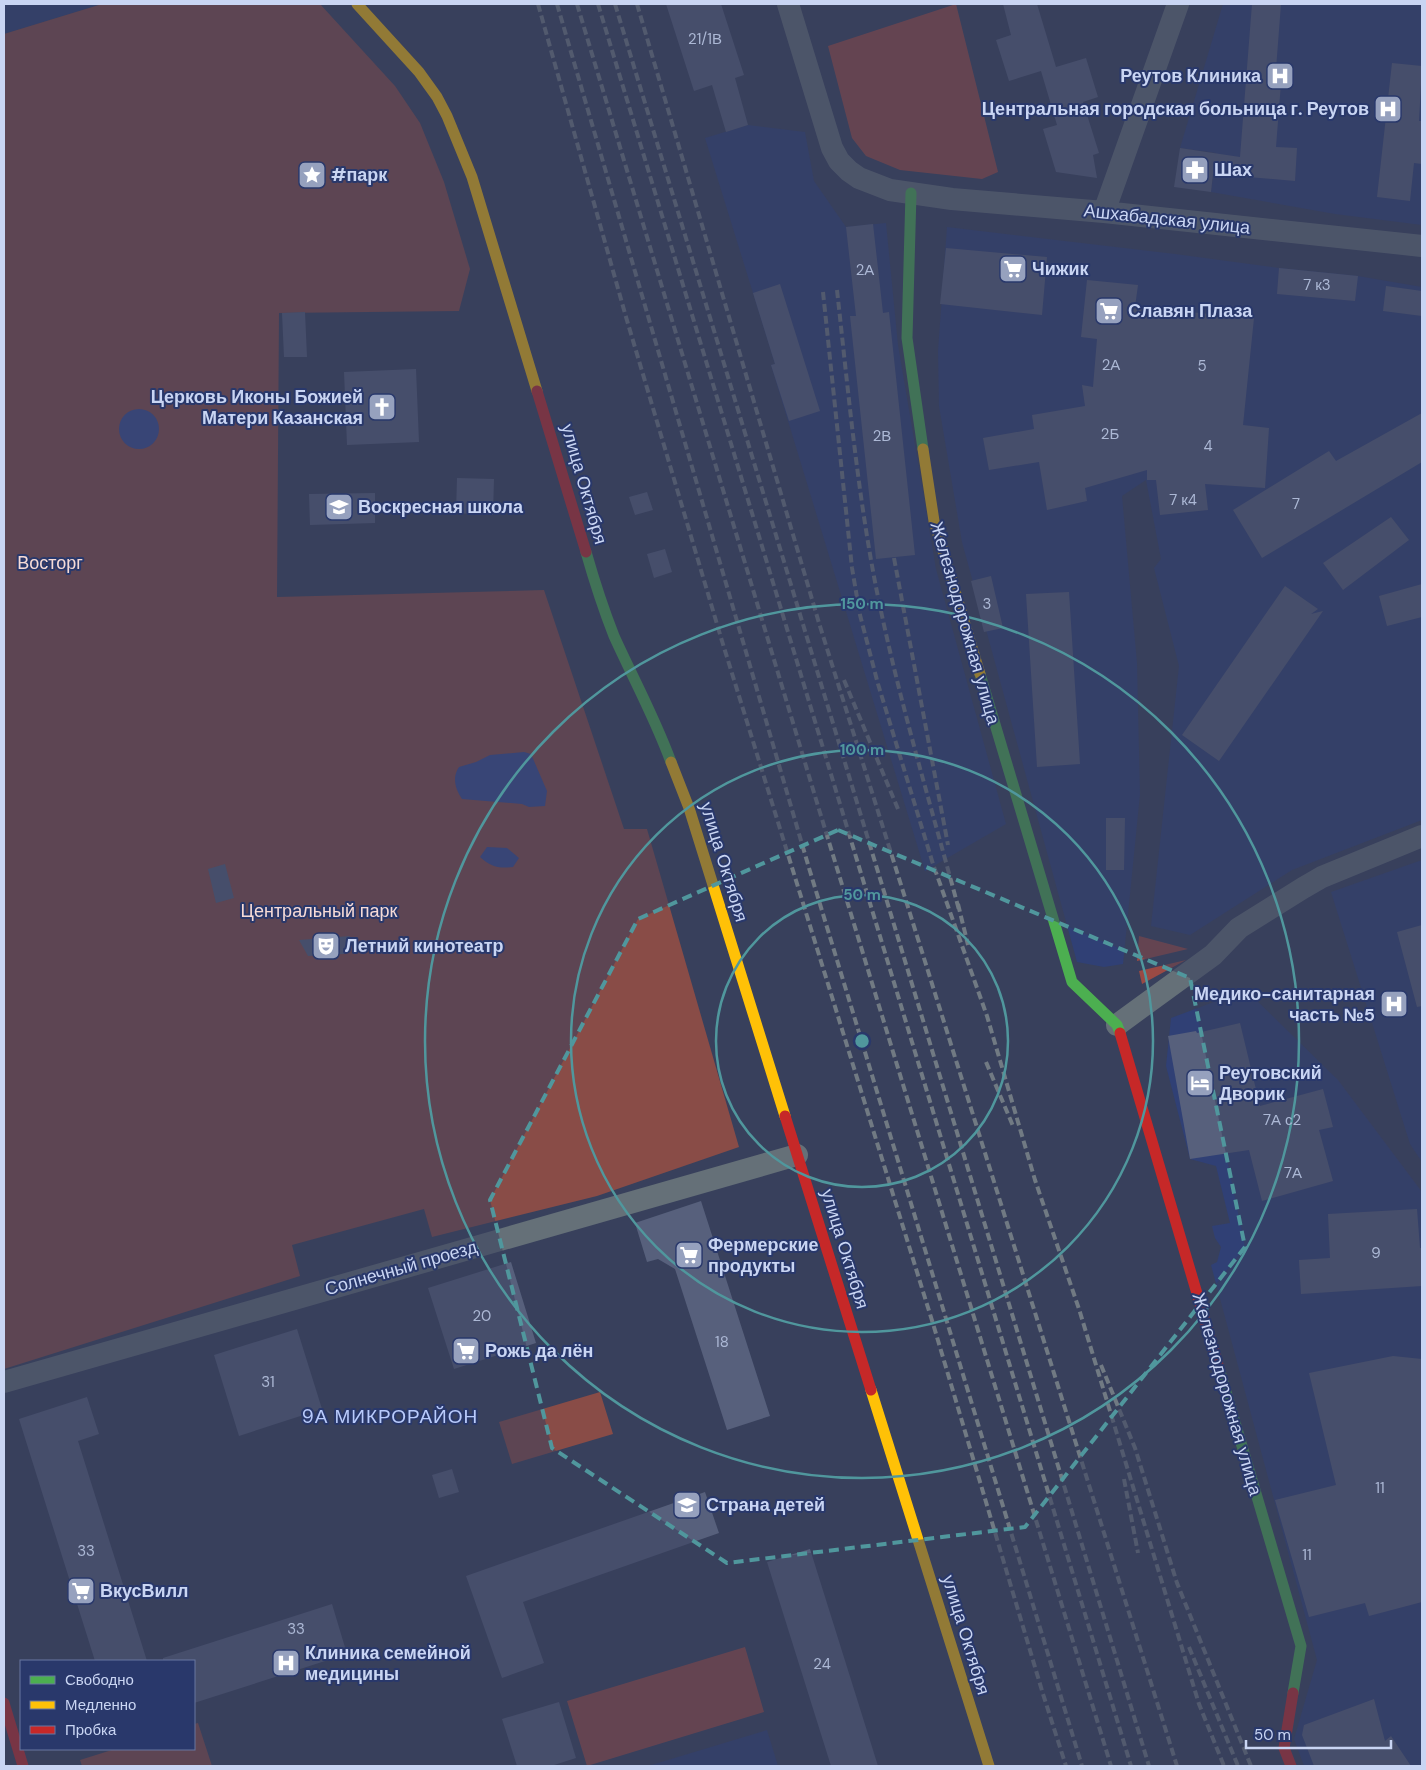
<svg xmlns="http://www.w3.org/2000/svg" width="1426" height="1770" font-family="'DM Sans',sans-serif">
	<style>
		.built { fill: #304075 }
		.green { fill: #894c47 }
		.forest { fill: #9a4a44 }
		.water { fill: #384c94 }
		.building { fill: #57607c }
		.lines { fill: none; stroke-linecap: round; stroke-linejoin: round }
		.street { stroke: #657078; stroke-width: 22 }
		.fast { stroke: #4caf50; stroke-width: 11 }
		.slow { stroke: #ffc107; stroke-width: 11 }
		.jam { stroke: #c62828; stroke-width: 11 }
		.rail { stroke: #717a83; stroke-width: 4; stroke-dasharray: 8 4; stroke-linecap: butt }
		.marked { fill: none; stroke: #50979d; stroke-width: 4; stroke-dasharray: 10 6; stroke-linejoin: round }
		.ring { fill: none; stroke: #50979d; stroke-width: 2.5 }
		.labels { text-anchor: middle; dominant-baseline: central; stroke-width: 4; stroke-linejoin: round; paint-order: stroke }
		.number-label { font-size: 15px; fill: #acb8d5 }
		.poi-label { font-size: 18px; font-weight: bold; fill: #c9d5f3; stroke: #29386b; text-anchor: start }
		.street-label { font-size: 18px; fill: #c9d5f3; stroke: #29386b }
		.park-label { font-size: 18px; fill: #f7dbd6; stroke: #29386b }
		.neighbourhood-label { font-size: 19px; letter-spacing: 1px; fill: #b9cbfc; stroke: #29386b }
		.centre { fill: #50979d; stroke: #29386b; stroke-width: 2.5 }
		.ring-label { font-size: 15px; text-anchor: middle; font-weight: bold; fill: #50979d; stroke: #29386b; stroke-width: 4; stroke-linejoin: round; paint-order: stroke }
	</style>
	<rect width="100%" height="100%" fill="#38405c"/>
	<path class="built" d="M4 4H102L4 34Z
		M1223 4H1422V225L1335 214 1211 192 1216 153 1180 148Z
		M748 125 805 132 814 181 846 227 886 223 898 345 936 569 1006 824 925 871 771 365 775 364 705 138Z
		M947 227 1175 254 1279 268 1358 276 1422 287V820L1292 870 1190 935 1151 926 1179 666 1154 568 1161 559 1146 480 1122 496 1137 663 1140 794 1123 964 1104 967 1077 962 962 542 939 406 938 351Z
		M1422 860V1162L1410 1144 1331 892Z
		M1246 990 1338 1080 1422 1192V1766H1304L1294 1739 1317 1660 1211 1265 1217 1262 1221 1247 1215 1238 1212 1226 1230 1223 1216 1166 1190 1159 1166 1066 1171 1018Z
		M767 1730 778 1766H648Z"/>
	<path class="green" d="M102 4H320L395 86 420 123 444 182 470 269 459 311 279 313 277 597 544 590 624 829H647L739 1147 597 1196 432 1237 424 1209 292 1245 300 1276 4 1369V34Z
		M600 1392 613 1434 512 1464 499 1422Z
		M198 1723 212 1766H82L80 1760 115 1749H194V1724Z"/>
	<path class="forest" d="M956 4 998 172 982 179 900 170 866 156 852 138 828 46Z
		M1139 936 1188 949 1137 961Z
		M1186 960 1142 984 1139 971Z
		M745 1647 764 1712 587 1766 567 1701Z"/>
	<path class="water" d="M119 429a20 20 0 1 1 40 0a20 20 0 1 1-40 0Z
		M524 752 531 754 547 791 545 806 529 807 522 804 462 799C455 789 452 777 459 767L476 762 490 755Z
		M487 847 507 848 519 858 513 867C498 869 490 866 480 857Z"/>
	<path class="building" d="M666 4H721L744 75 735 78 748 125 726 132 712 85 694 91Z
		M1003 4H1037L1056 67 1086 58 1098 97 1083 102 1099 153 1093 155 1097 178 1056 172 1043 129 1057 125 1041 71 1009 81 996 40 1011 35Z
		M1252 4H1281L1275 82 1281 83 1276 147 1297 148 1295 181 1213 174 1211 192 1174 187 1180 148 1240 157Z
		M1392 63 1422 66 1419 121H1422V164L1414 163 1410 201 1377 197Z
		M873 224 883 313 889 312 915 555 876 559 850 316H856L846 227Z
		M946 248 1047 257 1042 315 940 304Z
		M1279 268 1358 276 1355 301 1277 294Z
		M1087 280 1138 285 1135 307 1254 318 1243 425 1269 428 1265 488 1205 484 1208 510 1160 515 1156 480H1147V470L1085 488 1087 501 1047 510 1039 462 989 470 983 438 1034 429 1032 415 1085 406 1082 385 1093 387 1097 339 1081 337Z
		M780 284 820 411 789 421 771 365 775 364 753 293Z
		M1386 286 1422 291V316L1383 311Z
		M305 312 307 357H284L282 313Z
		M416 369 419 442 347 445 344 372Z
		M1422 413V462L1262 558 1233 510 1329 451 1336 461Z
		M457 478 494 479 493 515 456 513Z
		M647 492 653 510 635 515 629 497Z
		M375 493V523L310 525 309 494Z
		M1391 517 1409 540 1343 590 1323 563Z
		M665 549 672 572 654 578 647 554Z
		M991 576 1003 628 984 632 971 581Z
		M1422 584V617L1387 626 1379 596Z
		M1285 586 1318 609 1311 614 1323 611 1219 761 1182 735Z
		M1069 592 1080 764 1037 767 1026 594Z
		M1106 818H1125L1124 870H1106Z
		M225 864 234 898 216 903 208 869Z
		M1422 925V1006L1417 1007 1397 932Z
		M350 936 344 954 308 956 299 940Z
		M1240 1023 1260 1106 1323 1089 1333 1127 1319 1130 1333 1181 1262 1201 1249 1150 1190 1159 1168 1036 1196 1031 1197 1033Z
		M701 1201 770 1416 727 1430 675 1269 658 1259 647 1262 635 1223Z
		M1417 1209 1420 1248H1422V1286L1301 1294 1299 1260 1330 1258 1328 1214Z
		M511 1262 536 1343 454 1369 428 1288Z
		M297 1329 322 1409 239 1436 214 1355Z
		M1393 1356 1422 1359V1602L1369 1616 1365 1603 1309 1617 1275 1500 1336 1485 1309 1373Z
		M87 1397 99 1434 78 1441 147 1661H95L19 1419Z
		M452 1469 459 1492 439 1498 432 1475Z
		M705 1492 719 1533 523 1602 544 1663 502 1678 466 1576Z
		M810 1549 878 1766H831L767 1562Z
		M332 1604 347 1654 194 1703V1661H163V1658Z
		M1374 1699 1385 1741 1391 1736 1411 1766H1314L1302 1735 1304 1725Z
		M559 1702 576 1758 551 1766H517L502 1719Z"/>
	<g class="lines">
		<path class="street" d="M788 4 832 148 839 161 849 171 859 178 890 190 952 199 1104 212 1422 246
			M1104 212 1178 4
			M1117 1025 1213 955 1239 928 1303 888 1322 877 1422 836
			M4 1382 797 1155"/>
		<path class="fast" d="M911 193 907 338 923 449
			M586 552C594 580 603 608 614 636 633 678 655 718 671 762
			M980 674 1072 982 1117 1025 1120 1033
			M1219 1368 1301 1646 1293 1693"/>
		<path class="slow" d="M357 4 419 72 437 97 447 116 472 177 537 391
			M923 449 934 521 980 674
			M671 762 689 808 785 1116
			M871 1390 989 1766"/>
		<path class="jam" d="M537 391 586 552
			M1120 1033 1219 1368
			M785 1116 871 1390
			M4 1703 23 1766
			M1291 1766 1284 1748 1293 1693"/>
		<path class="rail" d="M538 4 626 317 722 641 934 1327 1043 1694 1066 1766
			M557 4 809 868 1082 1766
			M577 4 818 806 1111 1766
			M598 4 1131 1766
			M615 4 1149 1766
			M637 4 819 623 1177 1766
			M837 290C848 389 857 489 876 587 898 697 930 802 959 910
			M823 292 852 568 860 615 878 684 933 864 987 1016 1035 1180 1079 1309 1199 1704 1224 1766
			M894 558 948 845
			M844 680 898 809
			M958 904 968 945
			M986 1062 1013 1126
			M1101 1365 1135 1448 1177 1583 1251 1766
			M1124 1479 1138 1553
			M1189 1647 1238 1766"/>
	</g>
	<path d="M0 0H1426V1770H0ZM838 830 1190 978 1245 1247 1025 1527 727 1563 552 1448 490 1200 638 919Z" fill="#38405c" fill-opacity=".55" fill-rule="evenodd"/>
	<path class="marked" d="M838 830 1190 978 1245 1247 1025 1527 727 1563 552 1448 490 1200 638 919Z"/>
	<g class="ring">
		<circle cx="862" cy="1041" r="146"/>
		<circle cx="862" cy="1041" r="291"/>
		<circle cx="862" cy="1041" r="437"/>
	</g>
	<defs>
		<symbol id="hospital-square" viewBox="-11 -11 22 22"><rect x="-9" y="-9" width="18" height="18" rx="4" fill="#96a1be" stroke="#29386b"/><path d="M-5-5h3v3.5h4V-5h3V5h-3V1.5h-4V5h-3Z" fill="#fff"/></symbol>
		<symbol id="pharmacy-square" viewBox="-11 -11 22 22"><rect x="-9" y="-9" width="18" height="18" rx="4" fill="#96a1be" stroke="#29386b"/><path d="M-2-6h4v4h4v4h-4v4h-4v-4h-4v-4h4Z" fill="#fff"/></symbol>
		<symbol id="sight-square" viewBox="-11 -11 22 22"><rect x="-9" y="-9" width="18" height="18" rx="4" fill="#96a1be" stroke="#29386b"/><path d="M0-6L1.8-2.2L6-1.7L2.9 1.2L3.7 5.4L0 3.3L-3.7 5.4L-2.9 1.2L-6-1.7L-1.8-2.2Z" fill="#fff"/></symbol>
		<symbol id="supermarket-square" viewBox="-11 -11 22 22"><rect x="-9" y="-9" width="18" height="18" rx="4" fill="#96a1be" stroke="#29386b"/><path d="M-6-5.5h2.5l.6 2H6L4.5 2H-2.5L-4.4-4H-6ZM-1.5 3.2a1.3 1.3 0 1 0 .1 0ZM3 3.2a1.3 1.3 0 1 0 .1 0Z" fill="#fff"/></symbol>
		<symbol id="church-square" viewBox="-11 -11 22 22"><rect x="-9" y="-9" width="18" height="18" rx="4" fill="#96a1be" stroke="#29386b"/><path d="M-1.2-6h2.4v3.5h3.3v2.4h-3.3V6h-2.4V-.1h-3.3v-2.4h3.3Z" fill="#fff"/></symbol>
		<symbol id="school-square" viewBox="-11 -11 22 22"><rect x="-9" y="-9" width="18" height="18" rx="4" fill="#96a1be" stroke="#29386b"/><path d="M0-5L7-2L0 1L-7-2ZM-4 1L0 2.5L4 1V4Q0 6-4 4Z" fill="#fff"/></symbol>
		<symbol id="theatre-square" viewBox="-11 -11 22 22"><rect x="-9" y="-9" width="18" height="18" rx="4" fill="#96a1be" stroke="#29386b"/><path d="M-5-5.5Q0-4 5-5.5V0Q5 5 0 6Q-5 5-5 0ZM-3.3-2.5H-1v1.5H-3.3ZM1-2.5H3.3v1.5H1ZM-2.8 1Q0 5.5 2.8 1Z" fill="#fff"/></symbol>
		<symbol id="hotel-square" viewBox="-11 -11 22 22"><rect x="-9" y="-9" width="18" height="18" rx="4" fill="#96a1be" stroke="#29386b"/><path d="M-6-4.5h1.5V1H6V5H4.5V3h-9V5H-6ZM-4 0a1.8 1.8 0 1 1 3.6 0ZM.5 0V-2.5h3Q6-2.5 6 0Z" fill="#fff"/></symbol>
	</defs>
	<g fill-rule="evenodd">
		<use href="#hospital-square" x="1264" y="60" width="32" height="32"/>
		<use href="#hospital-square" x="1372" y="93" width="32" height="32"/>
		<use href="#pharmacy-square" x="1179" y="154" width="32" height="32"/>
		<use href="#sight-square" x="296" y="159" width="32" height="32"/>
		<use href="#supermarket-square" x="997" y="253" width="32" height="32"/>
		<use href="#supermarket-square" x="1093" y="295" width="32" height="32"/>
		<use href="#church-square" x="366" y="391" width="32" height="32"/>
		<use href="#school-square" x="323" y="491" width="32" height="32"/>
		<use href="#theatre-square" x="310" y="930" width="32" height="32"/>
		<use href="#hospital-square" x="1378" y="988" width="32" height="32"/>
		<use href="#hotel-square" x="1184" y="1067" width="32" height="32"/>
		<use href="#supermarket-square" x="673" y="1239" width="32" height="32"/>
		<use href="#supermarket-square" x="450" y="1335" width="32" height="32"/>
		<use href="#school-square" x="671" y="1489" width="32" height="32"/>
		<use href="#supermarket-square" x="65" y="1575" width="32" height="32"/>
		<use href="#hospital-square" x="270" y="1647" width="32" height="32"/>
	</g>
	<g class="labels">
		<g class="number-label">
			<text x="705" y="39">21/1В</text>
			<text x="865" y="270">2А</text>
			<text x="1317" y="285">7 к3</text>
			<text x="1111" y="365">2А</text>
			<text x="1202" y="366">5</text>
			<text x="1110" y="434">2Б</text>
			<text x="882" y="436">2В</text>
			<text x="1208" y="446">4</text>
			<text x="1183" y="500">7 к4</text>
			<text x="1296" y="504">7</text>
			<text x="987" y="604">3</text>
			<text x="1282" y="1120">7А с2</text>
			<text x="1293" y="1173">7А</text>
			<text x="1376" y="1253">9</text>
			<text x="482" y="1316">20</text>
			<text x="722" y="1342">18</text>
			<text x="268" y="1382">31</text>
			<text x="1380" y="1488">11</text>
			<text x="86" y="1551">33</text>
			<text x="1307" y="1555">11</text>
			<text x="296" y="1629">33</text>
			<text x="822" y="1664">24</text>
		</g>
		<g class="poi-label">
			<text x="1261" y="76" text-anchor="end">Реутов Клиника</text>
			<text x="1369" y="109" text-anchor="end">Центральная городская больница г. Реутов</text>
			<text x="1214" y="170">Шах</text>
			<text x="331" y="175">#парк</text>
			<text x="1032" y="269">Чижик</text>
			<text x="1128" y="311">Славян Плаза</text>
			<text x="363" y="397" text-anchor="end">Церковь Иконы Божией<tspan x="363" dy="21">Матери Казанская</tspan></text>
			<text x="358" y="507">Воскресная школа</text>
			<text x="345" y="946">Летний кинотеатр</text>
			<text x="1375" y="994" text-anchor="end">Медико-санитарная<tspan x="1375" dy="21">часть №5</tspan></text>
			<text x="1219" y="1073">Реутовский<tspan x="1219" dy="21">Дворик</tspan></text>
			<text x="708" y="1245">Фермерские<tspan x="708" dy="21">продукты</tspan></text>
			<text x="485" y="1351">Рожь да лён</text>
			<text x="706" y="1505">Страна детей</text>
			<text x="100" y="1591">ВкусВилл</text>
			<text x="305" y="1653">Клиника семейной<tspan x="305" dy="21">медицины</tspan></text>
		</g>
		<g class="street-label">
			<text transform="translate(1167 219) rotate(6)">Ашхабадская улица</text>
			<text transform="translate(584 484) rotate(74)">улица Октября</text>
			<text transform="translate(965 623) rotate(74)">Железнодорожная улица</text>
			<text transform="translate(724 862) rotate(73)">улица Октября</text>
			<text transform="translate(845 1249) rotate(73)">улица Октября</text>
			<text transform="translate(401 1268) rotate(-16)">Солнечный проезд</text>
			<text transform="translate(1227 1394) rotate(74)">Железнодорожная улица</text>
			<text transform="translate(966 1635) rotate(73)">улица Октября</text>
		</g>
		<g class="park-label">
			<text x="50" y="563">Восторг</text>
			<text x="319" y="911">Центральный парк</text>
		</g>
		<g class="neighbourhood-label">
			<text x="390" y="1416">9А МИКРОРАЙОН</text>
		</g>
	</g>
	<circle cx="862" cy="1041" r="8" class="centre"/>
	<g class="ring-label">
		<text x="862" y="609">150 m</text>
		<text x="862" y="755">100 m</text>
		<text x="862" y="900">50 m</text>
	</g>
	<rect width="1426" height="1770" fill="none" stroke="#c9d5f3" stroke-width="10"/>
	<rect x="20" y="1660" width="175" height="90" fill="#29386b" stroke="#6977a1"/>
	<rect x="30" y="1676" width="25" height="8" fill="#4caf50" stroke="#6977a1"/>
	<text x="65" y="1685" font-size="15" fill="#c9d5f3">Свободно</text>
	<rect x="30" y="1701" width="25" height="8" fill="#ffc107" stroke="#6977a1"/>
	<text x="65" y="1710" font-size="15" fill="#c9d5f3">Медленно</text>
	<rect x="30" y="1726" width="25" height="8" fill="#c62828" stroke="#6977a1"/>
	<text x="65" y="1735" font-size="15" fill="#c9d5f3">Пробка</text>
	<path d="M1246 1740v8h145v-8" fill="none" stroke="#c9d5f3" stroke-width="2.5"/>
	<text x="1254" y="1740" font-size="15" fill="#c9d5f3" stroke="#29386b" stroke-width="4" paint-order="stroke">50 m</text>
</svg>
